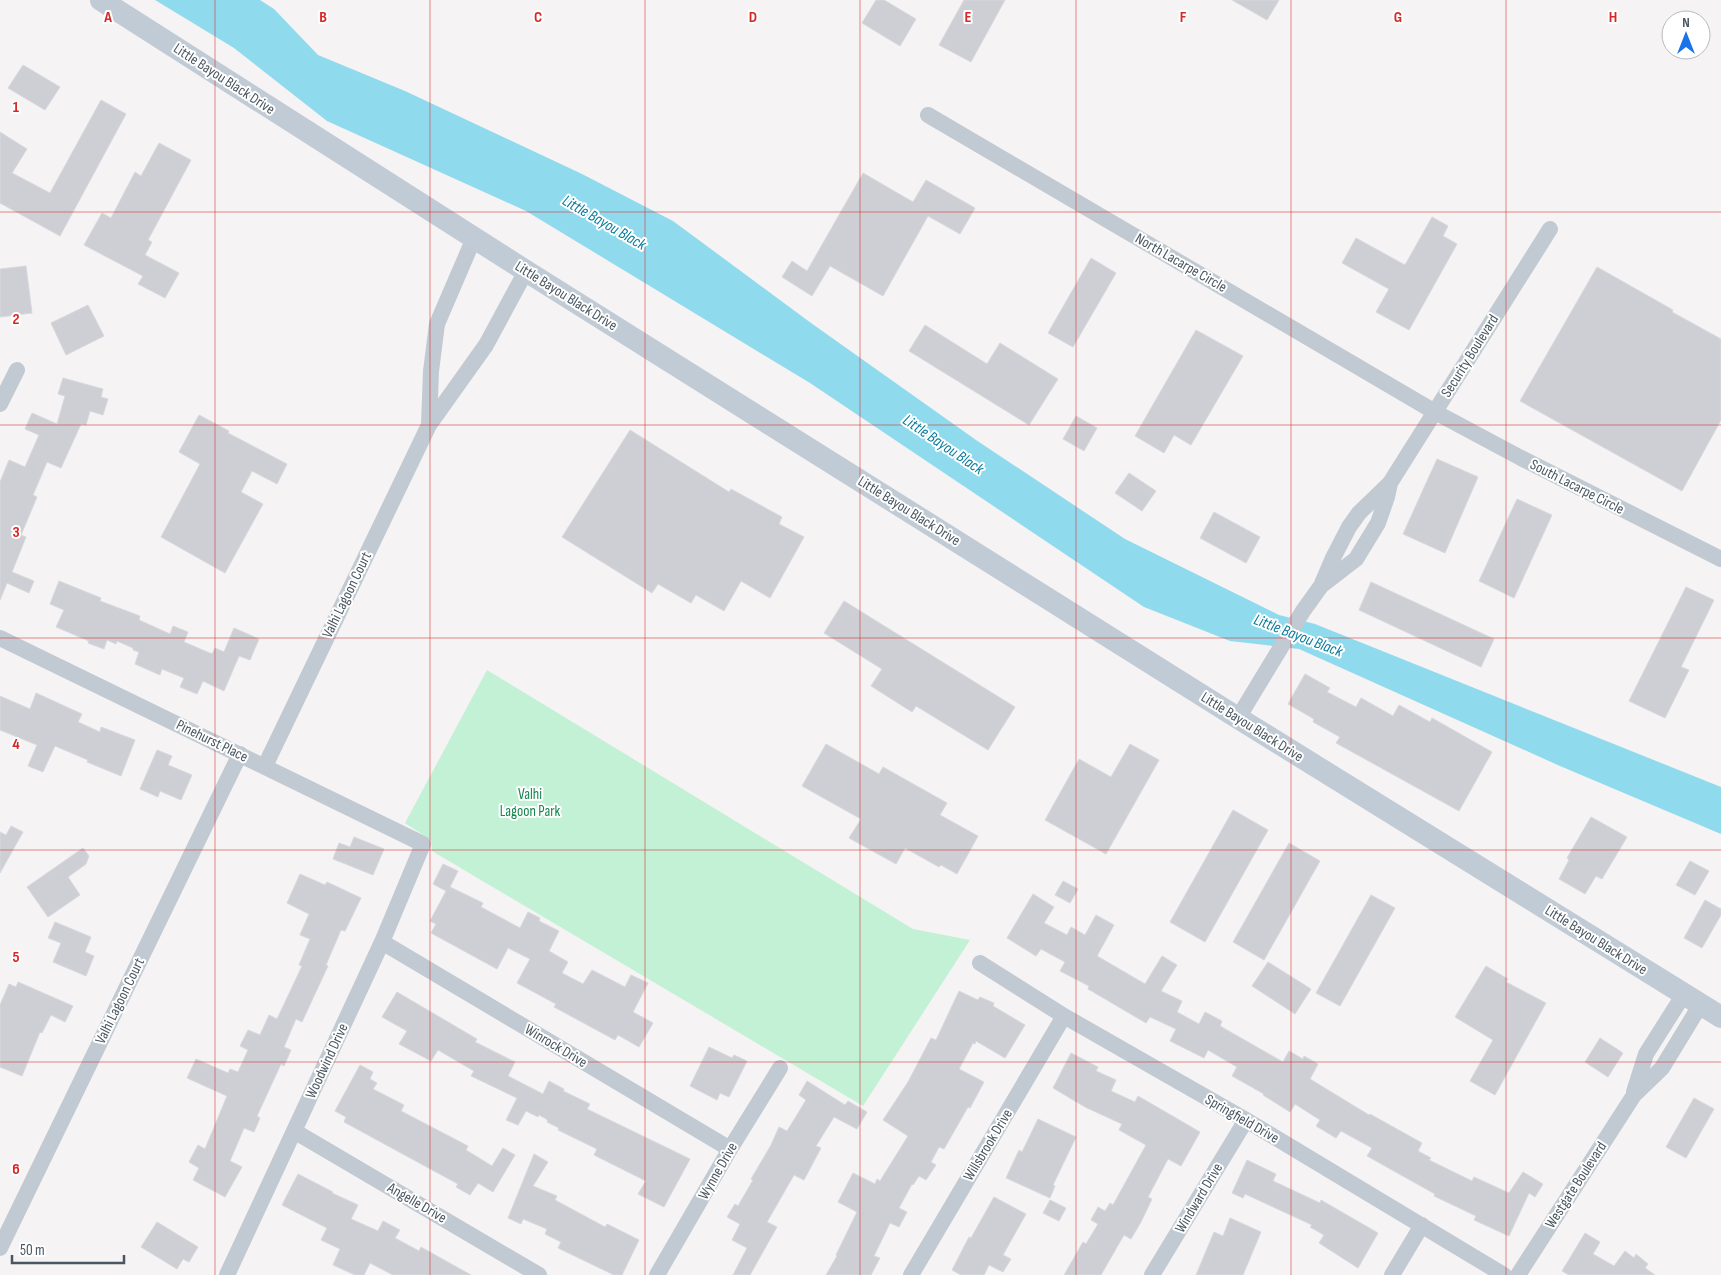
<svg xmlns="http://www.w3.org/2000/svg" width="1721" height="1275" font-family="'Sofia Sans Condensed',sans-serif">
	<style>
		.green { fill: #c3f1d5 }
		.water { fill: #90daee }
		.building { fill: #cdcfd5; stroke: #d7d9de }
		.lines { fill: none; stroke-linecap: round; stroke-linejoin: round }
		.minor { stroke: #c1cad2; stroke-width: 16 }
		.secondary { stroke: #c1cbd6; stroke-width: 22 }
		.grid { fill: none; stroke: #d62828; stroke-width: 1; stroke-opacity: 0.55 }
		.labels { text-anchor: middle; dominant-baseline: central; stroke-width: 4; stroke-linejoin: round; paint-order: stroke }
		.street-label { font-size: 15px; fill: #4a5661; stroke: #fff }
		.park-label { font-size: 15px; fill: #17864f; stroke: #fff }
		.water-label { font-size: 16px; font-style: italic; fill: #0c7c9b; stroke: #fff }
		.grid-label { font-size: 16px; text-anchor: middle; font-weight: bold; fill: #d62828; stroke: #fff; stroke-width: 4; stroke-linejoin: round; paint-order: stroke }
	</style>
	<rect width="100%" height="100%" fill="#f5f3f3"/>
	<path class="green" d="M487 670 913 929 970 940 863 1106 432 851 431 840 405 823Z"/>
	<path class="water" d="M155 0H260L274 9 318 55 405 91 582 174 673 221 811 323 976 440 1125 539 1279 615 1315 624 1721 787V834L1560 766 1299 649 1230 641 1144 607 810 383 526 211 327 121 234 48Z"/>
	<path class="building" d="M876 0H884L916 19 900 46 862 23Z
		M964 0H1005L971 62 939 45Z
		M1232 0H1279L1267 20Z
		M23 65 60 87 45 110 8 88Z
		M101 100 126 114 60 236 0 203V132L27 149 12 173 50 193Z
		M159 143 191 160 148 240 152 242 145 255 179 273 165 298 138 284 143 276 84 245 102 213 111 218 135 172 141 176Z
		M863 173 913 202 926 180 975 208 960 234 928 216 883 296 830 266 812 296 782 277 792 261 807 271Z
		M1432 217 1448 226 1443 236 1457 244 1409 330 1376 312 1389 289 1342 263 1356 238 1405 265Z
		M1091 258 1116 273 1073 347 1048 333Z
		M26 266 32 313 0 317V269Z
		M1597 267 1673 310 1672 312 1721 339V420L1682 491 1520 401Z
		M88 305 104 336 66 355 51 323Z
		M925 325 987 364 1000 343 1058 379 1029 425 909 351Z
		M1196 330 1243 356 1191 445 1174 435 1164 453 1135 436Z
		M63 378 103 389 101 397 108 399 103 415 90 411 86 425 81 424 61 468 47 462 33 495 37 497 21 535 26 537 12 572 34 581 29 593 7 583 0 600V482L9 460 25 467 39 435 25 429 32 413 57 424 65 396 58 394Z
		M199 415 229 431 228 433 287 464 277 484 252 471 241 492 263 504 225 573 161 537 200 464 179 452Z
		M1076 416 1097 428 1084 451 1063 439Z
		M630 430 729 492 731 489 782 517 779 524 804 537 770 598 741 581 724 611 696 595 691 603 658 584 652 593 562 537Z
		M1437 459 1478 477 1445 553 1403 534Z
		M1129 473 1156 491 1142 511 1115 493Z
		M1517 499 1552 515 1514 598 1479 581Z
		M1214 512 1260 537 1246 563 1200 538Z
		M59 581 101 598 100 601 140 616 139 620 170 634 173 626 188 632 184 642 212 654 215 648 224 652 234 628 259 639 250 660 239 656 224 691 203 681 197 694 180 687 184 678 162 669 160 675 135 664 139 652 133 650V648L117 641 116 644 107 640 104 649 88 643 89 641 56 627 64 610 50 604Z
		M1371 582 1494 639 1481 667 1359 610Z
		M1686 587 1714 600 1681 667 1689 670 1665 718 1629 701Z
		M844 601 1015 707 988 750 916 706 912 712 871 686 882 669 824 633Z
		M1305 674 1330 688 1327 692 1356 707 1361 698 1393 716 1399 705 1430 722 1432 718 1492 752 1459 811 1336 743 1340 737 1313 722 1314 719 1288 704Z
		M36 693 82 714 78 722 100 732 101 727 135 740 121 776 87 762 88 760 55 746 43 772 28 766 37 745 0 730V696L30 709Z
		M826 744 879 774 883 767 947 803 940 815 978 836 957 874 941 865 939 867 905 848 896 864 849 838 861 819 802 786Z
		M1130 744 1159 760 1106 854 1045 820 1079 759 1111 777Z
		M157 750 172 756 168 765 192 775 181 800 160 791 158 797 140 789Z
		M1233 810 1268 830 1205 942 1170 922Z
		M1591 817 1627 837 1602 879 1596 876 1585 894 1559 879 1569 860 1567 858Z
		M11 826 23 832 0 873V832L6 835Z
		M354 837 384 849 373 875 333 859 339 843 350 847Z
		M1289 843 1320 861 1264 960 1233 942Z
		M83 848 89 856 86 864 68 877 80 895 48 917 27 887Z
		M1690 861 1709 871 1695 895 1676 885Z
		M443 864 458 871 450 887 483 903 481 907 520 928 528 912 540 918 539 921 559 931 549 951 568 962 562 973 583 984 592 970 625 987 631 975 648 983 633 1012 653 1023 639 1047 618 1035 615 1040 554 1007 556 1004 517 983 530 959 508 948 497 969 431 933 436 924 430 921 446 891 433 884Z
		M300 874 325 885 327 882 361 898 345 931 341 930 326 965 328 966 302 1022 296 1019 284 1047 291 1050 284 1066 281 1064 257 1116 260 1118 254 1132 244 1128 230 1161 242 1167 225 1197 193 1180 199 1168 189 1162 198 1145 205 1149 227 1096 187 1078 196 1059 228 1073 230 1069 238 1072 248 1050 240 1046 248 1030 260 1035 269 1015 277 1019 302 966 299 965 310 939 300 935 309 914 287 903Z
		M1063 881 1078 889 1070 903 1055 895Z
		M1033 894 1054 907 1044 923 1067 935 1071 927 1085 935 1096 915 1114 925 1097 956 1145 984 1162 956 1177 965 1161 991 1182 1001 1177 1012 1199 1024 1205 1012 1222 1021 1220 1026 1283 1062 1289 1051 1303 1059 1304 1056 1318 1064 1310 1079 1369 1115 1370 1114 1422 1143 1418 1151 1431 1158 1429 1160 1472 1181 1474 1177 1509 1193 1523 1172 1543 1184 1535 1197 1529 1193 1509 1236 1474 1220 1476 1216 1434 1196 1435 1194 1367 1156 1372 1148 1341 1131 1336 1138 1316 1126 1320 1120 1295 1104 1290 1112 1263 1095 1264 1094 1232 1076 1237 1067 1208 1050 1204 1058 1170 1041 1176 1029 1150 1017 1146 1023 1088 989 1089 986 1060 971 1065 962 1041 949 1036 956 1007 938Z
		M1371 895 1395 908 1340 1006 1316 993Z
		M1705 900 1721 909V915L1702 948 1684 938Z
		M55 922 91 937 85 952 94 956 86 976 53 962 61 943 48 938Z
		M1268 962 1311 989 1295 1014 1252 986Z
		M1486 966 1508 979 1506 982 1546 1003 1495 1095 1470 1081 1493 1040 1455 1017Z
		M18 982 73 1006 65 1022 51 1015 42 1033 40 1032 22 1076 0 1067V1005L9 984 16 987Z
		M959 991 978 1000 980 997 994 1003 993 1006 1025 1025 1005 1058 976 1041 975 1044 973 1043 959 1069 984 1082 970 1108 968 1107 944 1149 939 1147 931 1162 936 1165 926 1180 919 1176 913 1185 912 1184 899 1208 907 1212 899 1227 890 1223 874 1256 880 1258 871 1275H826L837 1256 836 1255 857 1212 838 1202 853 1173 875 1184 877 1179 880 1181 908 1136 883 1120 908 1082 931 1038 936 1040Z
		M397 992 477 1039 475 1042 515 1062 508 1076 543 1094 549 1081 564 1089 563 1091 590 1104 587 1109 690 1159 664 1207 638 1194 646 1181 594 1155 597 1149 558 1130 559 1128 547 1122 548 1120 539 1115 538 1117 526 1111 518 1125 506 1120 517 1098 471 1076 474 1071 438 1050 431 1061 399 1044 407 1031 382 1017Z
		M1600 1038 1623 1053 1608 1077 1585 1062Z
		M709 1047 732 1058 734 1055 747 1061 729 1097 720 1093 717 1100 690 1086Z
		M1071 1053 1098 1067 1096 1071 1116 1080 1111 1091 1135 1102 1138 1096 1200 1132 1181 1166 1168 1159 1148 1197 1152 1199 1141 1222 1131 1239 1124 1235 1101 1275H1064L1083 1242 1086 1244 1098 1224 1091 1220 1098 1207 1105 1211 1110 1203 1113 1205 1146 1145 1119 1130 1122 1124 1085 1107 1053 1088Z
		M360 1065 373 1072 370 1079 377 1083 373 1089 404 1105 401 1111 468 1146 466 1150 492 1166 503 1148 515 1155 493 1192 478 1183 470 1195 456 1187 458 1184 344 1122 346 1117 335 1111Z
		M807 1081 845 1105 848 1101 867 1112 857 1129 834 1117 816 1146 821 1148 804 1180 794 1175 767 1222 777 1227 750 1275H733L747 1248 732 1240 740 1224 727 1217 735 1204 738 1206 753 1180 751 1179 771 1145 779 1127 787 1131 806 1100 799 1095Z
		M1694 1098 1714 1109 1686 1158 1666 1147Z
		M1038 1119 1076 1137 1053 1185 1055 1186 1050 1198 1006 1178 1019 1150 1022 1152Z
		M534 1154 548 1162 533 1186 557 1196 555 1200 605 1227 607 1224 639 1240 622 1275H614L558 1248 561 1242 545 1234 547 1229 523 1219 521 1224 508 1218Z
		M1247 1160 1276 1174 1273 1181 1320 1203 1321 1200 1378 1233 1358 1268 1319 1243 1324 1235 1310 1227 1312 1225 1245 1194 1243 1198 1232 1193Z
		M298 1174 333 1192 332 1193 358 1205 351 1219 378 1231 383 1221 400 1230 395 1238 419 1251 421 1247 471 1275H393L370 1263 364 1275H355L333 1265 340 1249 321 1240 327 1228 282 1205Z
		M994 1197 1026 1214 1003 1255 1011 1259 1003 1272 989 1265 984 1275H961L952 1270 969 1237 971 1238Z
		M1050 1200 1066 1208 1059 1221 1043 1213Z
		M1230 1218 1261 1232 1243 1275H1196L1214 1232 1223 1236Z
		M157 1222 198 1247 189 1262 183 1259 177 1269 141 1247Z
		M1585 1233 1600 1242 1593 1254 1614 1266 1625 1251 1634 1258 1636 1254 1648 1264 1645 1268 1655 1275H1569L1562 1271Z"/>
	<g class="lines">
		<path class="minor" d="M928 115 1435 412 1521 458 1721 559
			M0 404 17 370
			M429 425 431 371 437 324 474 238
			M1321 586 1356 559 1378 523 1387 497 1390 483 1550 229
			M0 638 423 844 382 942 227 1275
			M1238 718 1303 611 1321 586 1333 558 1349 527 1359 513 1390 483
			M265 766 429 425 486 345 526 271
			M382 942 730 1149
			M980 963 1064 1016 1246 1120 1504 1275
			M1634 1092 1646 1054 1684 994
			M294 1131 539 1275
			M0 1248 240 754
			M657 1275 730 1149 780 1068
			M911 1275 1064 1016
			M1152 1275 1246 1120
			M1392 1275 1422 1225
			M1518 1275 1634 1095 1662 1068 1701 1004"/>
		<path class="secondary" d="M101 0 526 271 1238 718 1721 1017"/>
	</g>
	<path class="grid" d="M215 0V1275M430 0V1275M645 0V1275M860 0V1275M1076 0V1275M1291 0V1275M1506 0V1275M0 212H1721M0 425H1721M0 638H1721M0 850H1721M0 1062H1721"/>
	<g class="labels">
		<g class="street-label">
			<text transform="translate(224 79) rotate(33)">Little Bayou Black Drive</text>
			<text transform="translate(1181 263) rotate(30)">North Lacarpe Circle</text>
			<text transform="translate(566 296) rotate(32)">Little Bayou Black Drive</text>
			<text transform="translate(1470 356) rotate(-58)">Security Boulevard</text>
			<text transform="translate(1577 487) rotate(27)">South Lacarpe Circle</text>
			<text transform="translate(909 511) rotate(32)">Little Bayou Black Drive</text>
			<text transform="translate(347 595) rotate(-64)">Valhi Lagoon Court</text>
			<text transform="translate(1252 727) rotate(32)">Little Bayou Black Drive</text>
			<text transform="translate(212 741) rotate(26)">Pinehurst Place</text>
			<text transform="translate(1596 940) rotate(32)">Little Bayou Black Drive</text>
			<text transform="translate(120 1001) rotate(-64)">Valhi Lagoon Court</text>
			<text transform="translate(556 1046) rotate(31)">Winrock Drive</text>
			<text transform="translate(327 1061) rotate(-65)">Woodwind Drive</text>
			<text transform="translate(1242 1119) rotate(30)">Springfield Drive</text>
			<text transform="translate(988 1145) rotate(-59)">Willsbrook Drive</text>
			<text transform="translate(718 1171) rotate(-60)">Wynne Drive</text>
			<text transform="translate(1576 1185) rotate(-57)">Westgate Boulevard</text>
			<text transform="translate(1199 1198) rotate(-59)">Windward Drive</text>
			<text transform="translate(417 1203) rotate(30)">Angelle Drive</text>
		</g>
		<g class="park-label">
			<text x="530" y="794">Valhi<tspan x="530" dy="17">Lagoon Park</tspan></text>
		</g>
		<g class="water-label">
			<text transform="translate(604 223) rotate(30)">Little Bayou Black</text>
			<text transform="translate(943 445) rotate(34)">Little Bayou Black</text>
			<text transform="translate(1298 636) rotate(21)">Little Bayou Black</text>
		</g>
	</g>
	<g class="grid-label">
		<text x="108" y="22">A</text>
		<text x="323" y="22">B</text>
		<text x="538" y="22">C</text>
		<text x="753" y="22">D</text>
		<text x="968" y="22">E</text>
		<text x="1183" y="22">F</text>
		<text x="1398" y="22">G</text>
		<text x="1613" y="22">H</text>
		<text x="16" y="112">1</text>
		<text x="16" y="324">2</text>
		<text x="16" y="537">3</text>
		<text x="16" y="749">4</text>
		<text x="16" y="962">5</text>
		<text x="16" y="1174">6</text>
	</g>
	<g transform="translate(1686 35)"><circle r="24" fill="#ffffff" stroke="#b7bbc0"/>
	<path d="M0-4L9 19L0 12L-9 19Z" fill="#1a73e8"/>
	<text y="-8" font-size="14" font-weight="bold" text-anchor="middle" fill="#4a5661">N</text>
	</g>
	<path d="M12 1255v8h112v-8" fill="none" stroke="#4a5661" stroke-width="2.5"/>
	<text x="20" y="1255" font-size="15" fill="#4a5661" stroke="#ffffff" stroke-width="4" paint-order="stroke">50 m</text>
</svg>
